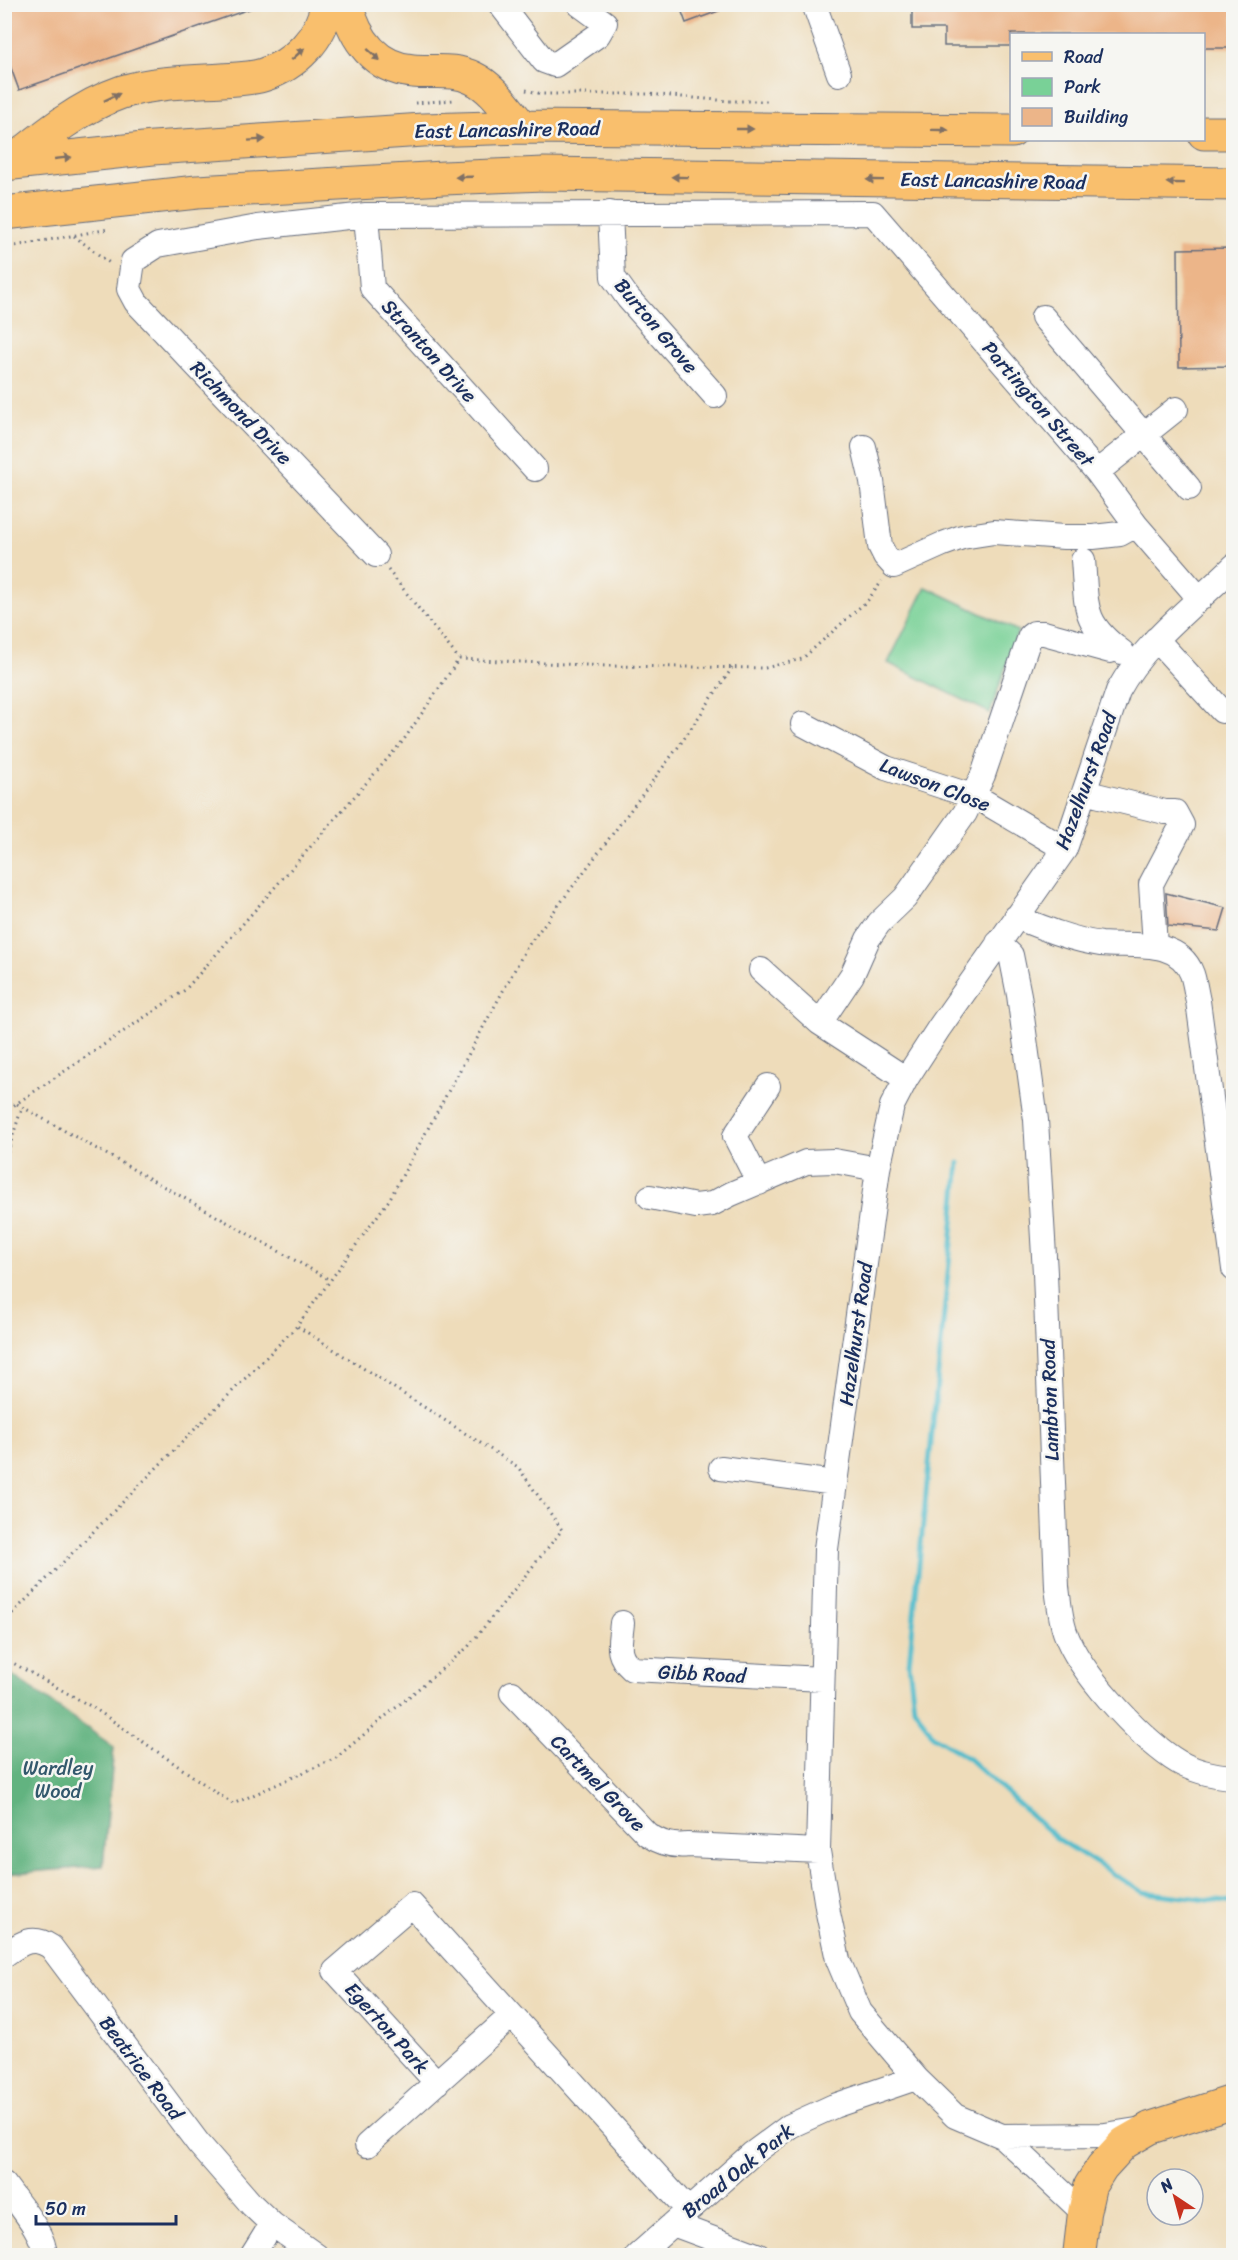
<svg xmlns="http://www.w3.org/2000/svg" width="1238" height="2260" font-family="Sriracha,sans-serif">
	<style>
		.green { fill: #79d197; stroke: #4a807a; stroke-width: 1.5 }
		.forest { fill: #62b380; stroke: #3e716f; stroke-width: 1.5 }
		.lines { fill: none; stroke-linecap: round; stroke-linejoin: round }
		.stream { stroke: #50bbcb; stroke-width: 5 }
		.building { fill: #ecb589 }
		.minor-casing { stroke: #656c7e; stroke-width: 26 }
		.major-casing { stroke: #656c7e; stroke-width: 34 }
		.highway-casing { stroke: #656c7e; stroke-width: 35 }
		.path { stroke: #656c7e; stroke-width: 3; stroke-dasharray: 1.5 4.5; stroke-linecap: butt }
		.minor { stroke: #fff; stroke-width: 24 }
		.major { stroke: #f9bf6d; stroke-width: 32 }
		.highway { stroke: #f9bf6d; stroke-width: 33 }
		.oneway { fill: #7f7065 }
		.labels { text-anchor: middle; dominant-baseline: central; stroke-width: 5; stroke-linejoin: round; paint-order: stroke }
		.street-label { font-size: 20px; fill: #1b2f5e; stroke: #f6f6f2 }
		.park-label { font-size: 20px; fill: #32586c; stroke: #f6f6f2 }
	</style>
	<rect width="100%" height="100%" fill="#f6f6f2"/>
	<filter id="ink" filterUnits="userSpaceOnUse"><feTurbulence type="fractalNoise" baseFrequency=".0167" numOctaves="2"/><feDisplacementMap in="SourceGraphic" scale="12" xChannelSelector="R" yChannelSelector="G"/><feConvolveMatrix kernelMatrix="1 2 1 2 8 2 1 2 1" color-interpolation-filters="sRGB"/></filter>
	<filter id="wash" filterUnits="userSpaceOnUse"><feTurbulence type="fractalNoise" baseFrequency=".008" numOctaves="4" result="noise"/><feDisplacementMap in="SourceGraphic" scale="24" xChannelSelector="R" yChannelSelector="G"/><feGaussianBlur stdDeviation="1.35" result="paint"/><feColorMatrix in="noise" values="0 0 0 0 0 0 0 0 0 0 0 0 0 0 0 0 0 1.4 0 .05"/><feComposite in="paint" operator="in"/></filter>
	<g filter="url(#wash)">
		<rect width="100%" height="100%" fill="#eedcba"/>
		<path class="green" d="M926 587 1018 631 990 713 888 663Z"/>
		<path class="forest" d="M5 1670 114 1747 103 1866 5 1874Z"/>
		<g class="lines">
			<path class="stream" d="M959 1163 909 1664 914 1707 933 1736 969 1759 1055 1837 1142 1892 1234 1903"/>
		</g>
		<g id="blocks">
			<path class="building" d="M4 4H255V7L19 90 4 49Z
				M679 4H731L732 6 686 23Z
				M912 4H1233V48H1203V34H1011V46H944V29H912Z
				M1233 248V366L1179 367 1178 249Z
				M1166 893 1226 908 1219 931 1168 926Z"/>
		</g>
	</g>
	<g filter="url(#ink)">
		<use href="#blocks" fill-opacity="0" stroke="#656c7e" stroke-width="1.5"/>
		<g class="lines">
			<defs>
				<path id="minor" d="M500 4 544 61 555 65 598 35 605 23 579 4
					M814 4 839 74
					M610 213 613 277 628 298 715 396
					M366 215 372 288 535 469
					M1043 317 1189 488
					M864 447 872 481 880 546 885 556 894 566 943 544 962 537 994 532 1064 537H1093L1120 534 1136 525
					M1097 472 1176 409
					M376 555 136 302 129 289 133 261 158 245 258 227 366 215 873 213 1097 472 1136 525 1200 599
					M1083 560C1087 606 1081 622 1122 652
					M1156 639 1222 711
					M803 724 886 768 978 798 1065 849
					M1084 792 1165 812H1175L1182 825 1151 884 1155 946
					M1016 917C1043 928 1072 940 1101 944 1131 947 1178 937 1192 974 1195 983 1196 993 1198 1001L1234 1269
					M998 943 1011 955 1019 995 1036 1120 1045 1273 1057 1587C1059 1602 1060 1617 1065 1632 1079 1672 1137 1734 1172 1758 1189 1770 1213 1776 1234 1777
					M761 970 820 1023 906 1079
					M820 1023 852 975 868 939 879 923 905 898 965 813 983 775 1030 636 1034 633H1044L1110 651 1117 648
					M759 1183 735 1136 768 1086
					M650 1197 696 1206 712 1204 731 1194 806 1162 834 1161 878 1169
					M721 1468 835 1483
					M622 1623C620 1644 615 1654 632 1669L822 1679
					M512 1693 647 1834C660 1843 672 1847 688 1845L818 1851
					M4 1955C20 1944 32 1934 51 1947L198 2143 252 2205 272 2224 317 2256
					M437 2083 335 1971 412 1905 688 2210
					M1002 2136 1105 2135 1143 2129
					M367 2145 511 2016
					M4 2184C17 2203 45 2233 45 2256
					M1084 2213 1002 2136 955 2116 916 2078 860 2012 838 1960 828 1913 818 1851 826 1549 878 1169 892 1106 906 1079 939 1028 1065 849 1118 691C1145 641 1194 606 1234 566
					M673 2224 759 2256
					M252 2256 272 2224
					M637 2256 752 2154 790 2126 834 2106 916 2078"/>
				<path id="major" d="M1079 2256 1084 2213 1090 2186 1102 2167 1124 2143 1150 2128 1234 2101"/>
				<path id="highway" d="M346 4C355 39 375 68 413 71 434 73 453 68 473 78 494 88 507 110 522 127
					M1204 133H1234
					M11 163C44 136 81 106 122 92 155 82 188 82 222 80 235 79 250 79 263 75 295 65 322 38 327 4
					M4 164 153 148 423 130 522 127 1012 131
					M4 213 197 192 444 178 544 174 1234 184"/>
			</defs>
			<use href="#minor" class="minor-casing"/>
			<use href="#major" class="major-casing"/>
			<use href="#highway" class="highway-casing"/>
			<path class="path" d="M526 90 542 94H648L729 101H767
				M415 103 454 100
				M74 236 111 264
				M4 248 109 229
				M388 570 459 659 606 666 765 668 802 659 868 600 882 581
				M17 1104 330 1280
				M4 1112 185 990 403 741 459 659
				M4 1164 22 1107
				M4 1622 297 1326 389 1200 527 947 679 746 732 668
				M4 1658 94 1708 233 1804 336 1758 468 1647 562 1530 518 1467 297 1326"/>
			<use href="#minor" class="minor"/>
			<use href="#major" class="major"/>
			<use href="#highway" class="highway"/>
		</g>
		<defs><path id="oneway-solid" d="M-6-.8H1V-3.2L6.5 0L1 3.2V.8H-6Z" transform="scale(1.5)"/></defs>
		<g class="oneway">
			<use href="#oneway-solid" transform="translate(298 54) rotate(-42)"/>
			<use href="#oneway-solid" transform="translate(374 55) rotate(42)"/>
			<use href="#oneway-solid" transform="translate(112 97) rotate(-25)"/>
			<use href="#oneway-solid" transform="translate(745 129)"/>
			<use href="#oneway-solid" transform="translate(940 130) rotate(1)"/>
			<use href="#oneway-solid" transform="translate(257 140) rotate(-4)"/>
			<use href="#oneway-solid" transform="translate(63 158) rotate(-6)"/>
			<use href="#oneway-solid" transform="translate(464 177) rotate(178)"/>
			<use href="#oneway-solid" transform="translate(680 177) rotate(-179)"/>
			<use href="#oneway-solid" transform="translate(875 180) rotate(-179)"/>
			<use href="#oneway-solid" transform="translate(1175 183) rotate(-179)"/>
		</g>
	</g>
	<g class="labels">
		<g class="street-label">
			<text transform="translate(507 130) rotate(-1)">East Lancashire Road</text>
			<text transform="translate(993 181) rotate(1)">East Lancashire Road</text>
			<text transform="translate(656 326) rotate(50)">Burton Grove</text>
			<text transform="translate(429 351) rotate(48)">Stranton Drive</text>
			<text transform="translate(1038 404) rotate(49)">Partington Street</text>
			<text transform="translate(241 413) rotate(46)">Richmond Drive</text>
			<text transform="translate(1086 781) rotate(-70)">Hazelhurst Road</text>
			<text transform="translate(935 785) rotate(21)">Lawson Close</text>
			<text transform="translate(856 1334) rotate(-82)">Hazelhurst Road</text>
			<text transform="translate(1050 1400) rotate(-92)">Lambton Road</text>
			<text transform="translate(702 1674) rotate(3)">Gibb Road</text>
			<text transform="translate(598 1783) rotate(46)">Cartmel Grove</text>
			<text transform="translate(387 2028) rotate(48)">Egerton Park</text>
			<text transform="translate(141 2068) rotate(53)">Beatrice Road</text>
			<text transform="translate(738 2171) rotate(-39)">Broad Oak Park</text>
		</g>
		<g class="park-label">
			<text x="58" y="1768">Wardley<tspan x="58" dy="23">Wood</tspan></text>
		</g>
	</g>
	<rect width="1238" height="2260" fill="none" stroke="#f6f6f2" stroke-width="24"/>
	<rect x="1010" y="33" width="195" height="108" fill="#f6f6f2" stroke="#9ea6b7" stroke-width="1.5"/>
	<rect x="1022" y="52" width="30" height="9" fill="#f9bf6d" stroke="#9ea6b7" stroke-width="1.5"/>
	<text x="1064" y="63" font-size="18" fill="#1b2f5e">Road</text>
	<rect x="1022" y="78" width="30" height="18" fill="#79d197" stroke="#9ea6b7" stroke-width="1.5"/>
	<text x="1064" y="93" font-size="18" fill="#1b2f5e">Park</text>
	<rect x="1022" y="108" width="30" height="18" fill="#ecb589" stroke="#9ea6b7" stroke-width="1.5"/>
	<text x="1064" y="123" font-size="18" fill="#1b2f5e">Building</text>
	<g transform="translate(1175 2197) rotate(324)"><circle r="28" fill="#f6f6f2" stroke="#9ea6b7" stroke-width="1.5"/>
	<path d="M0-4.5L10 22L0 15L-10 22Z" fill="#c8321e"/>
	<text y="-9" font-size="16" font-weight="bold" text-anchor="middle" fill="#1b2f5e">N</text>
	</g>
	<path d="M36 2215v9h140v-9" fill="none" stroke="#1b2f5e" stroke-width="3"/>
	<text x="45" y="2215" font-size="18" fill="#1b2f5e" stroke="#f6f6f2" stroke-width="4.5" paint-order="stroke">50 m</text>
</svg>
